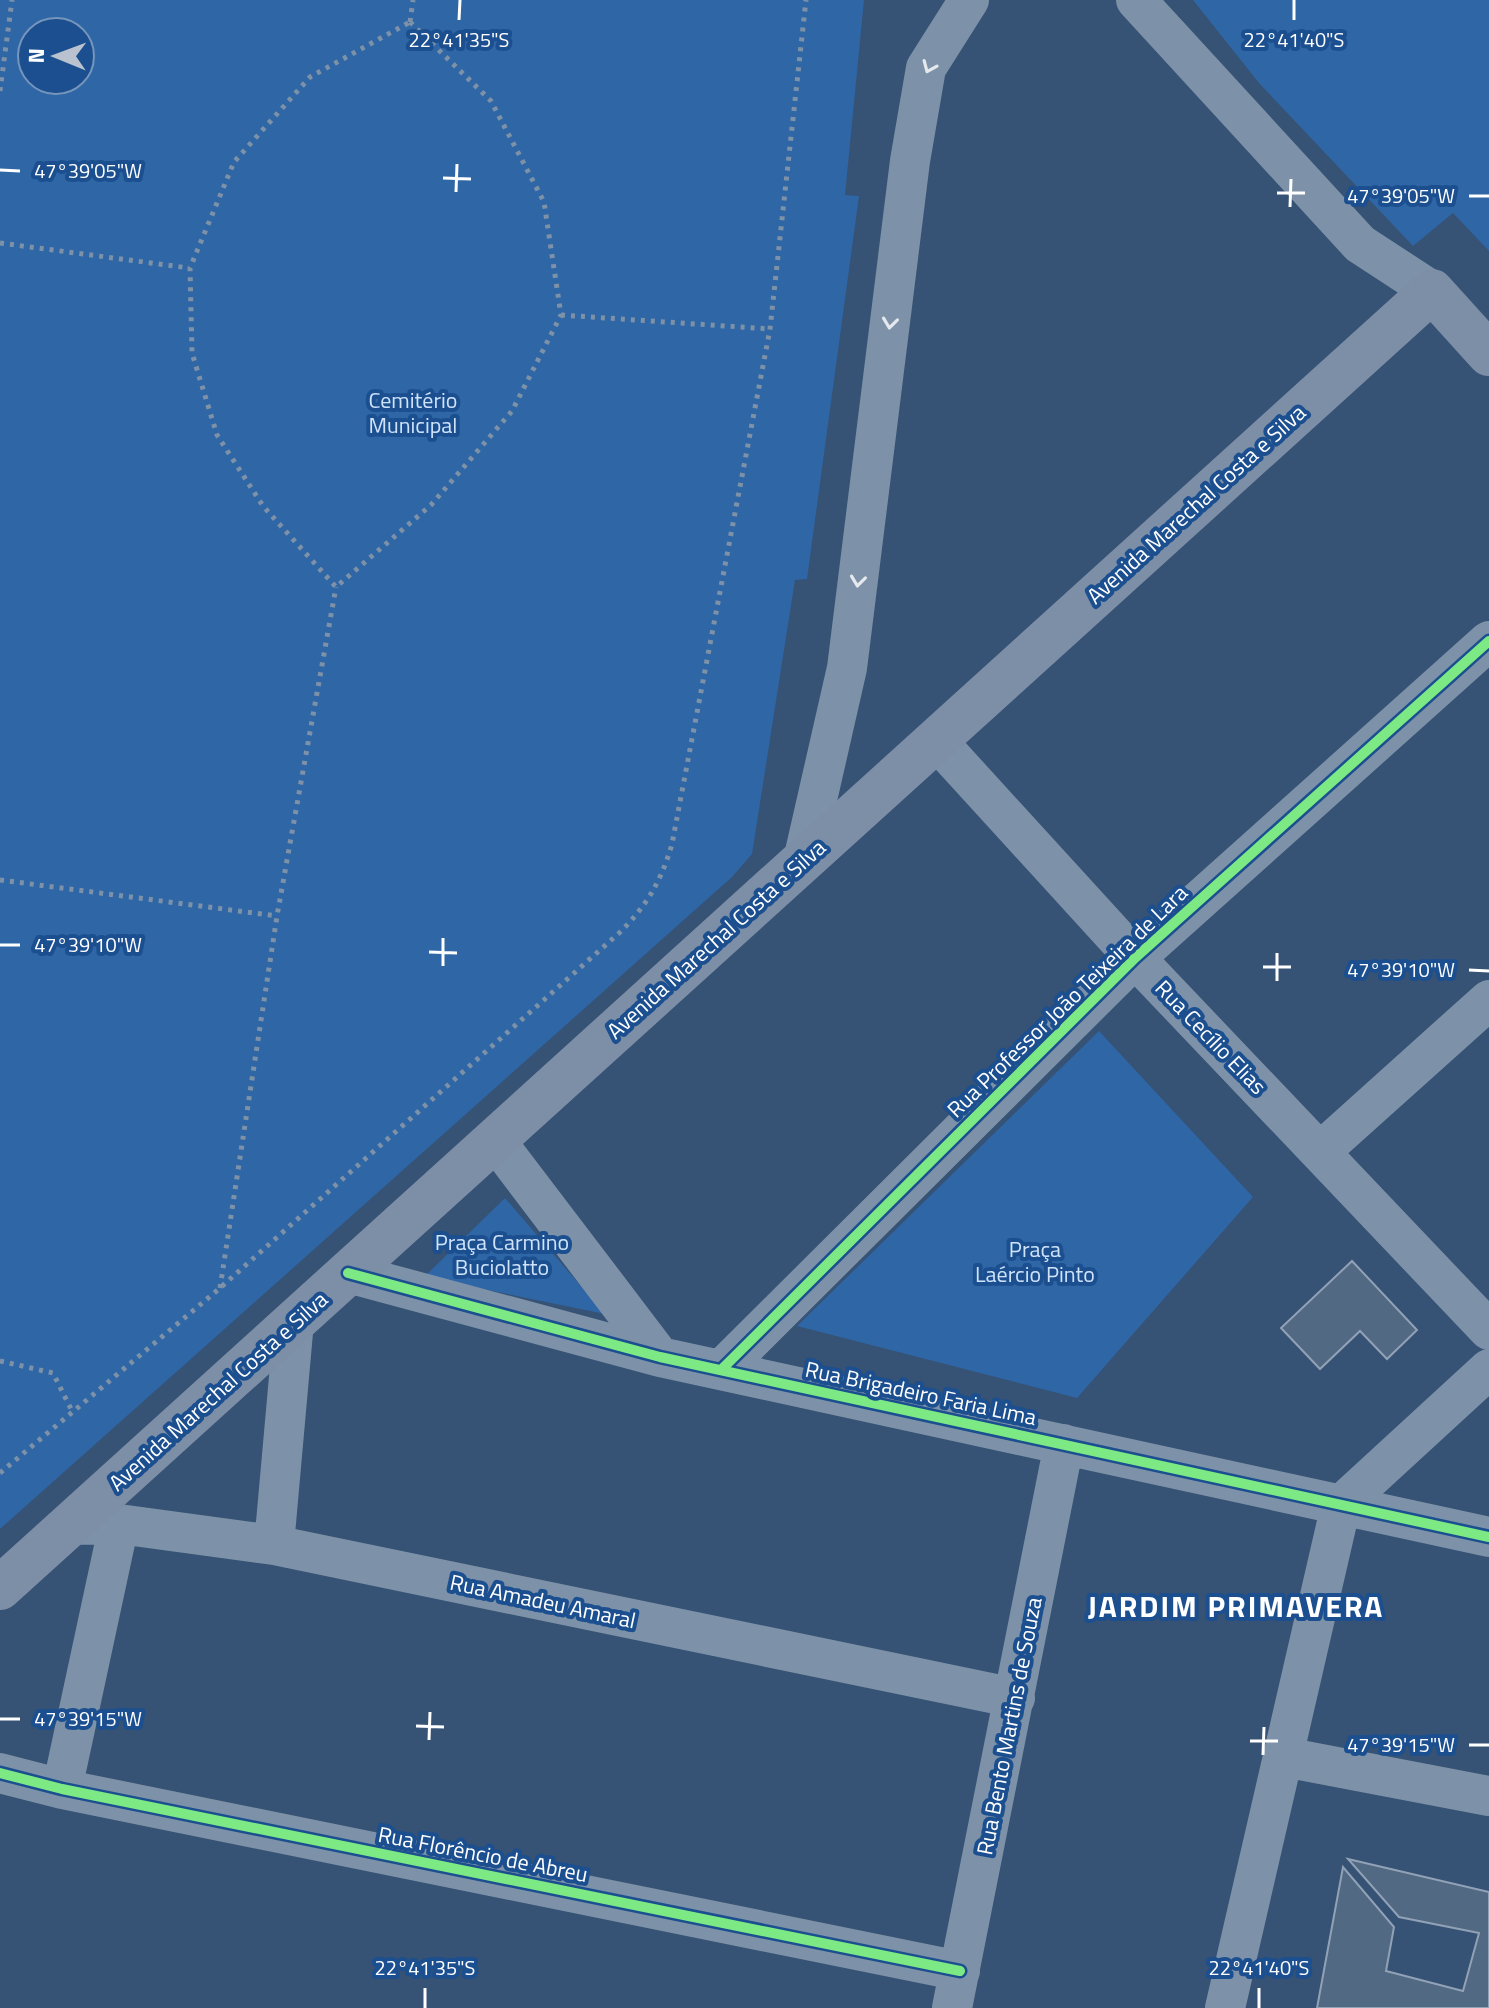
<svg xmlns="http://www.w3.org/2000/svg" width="1489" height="2008" font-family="'Titillium Web',sans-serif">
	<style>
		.green { fill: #2f66a5; fill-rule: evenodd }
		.building { fill: #526984; stroke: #92a2b6; stroke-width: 2 }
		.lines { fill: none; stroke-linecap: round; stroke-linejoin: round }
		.path { stroke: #7d92a8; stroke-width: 5; stroke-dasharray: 4 6; stroke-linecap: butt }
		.minor { stroke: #7d92a8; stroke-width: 40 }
		.major { stroke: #7d8ea7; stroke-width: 44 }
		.cycleway-casing { stroke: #1b4f8f; stroke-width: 15 }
		.cycleway { stroke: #7ce984; stroke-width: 10 }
		.oneway { stroke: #e5e9ee }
		.ticks { fill: none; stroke: #fff; stroke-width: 3 }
		.labels { text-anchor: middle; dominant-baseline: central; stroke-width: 8; stroke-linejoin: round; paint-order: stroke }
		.park-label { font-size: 22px; fill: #cfe3fa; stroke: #1b4f8f }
		.street-label { font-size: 22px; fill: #fff; stroke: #1b4f8f }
		.district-label { font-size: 30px; font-weight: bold; letter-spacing: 2px; fill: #fff; stroke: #1b4f8f }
		.ticks-label { font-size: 20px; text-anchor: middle; fill: #fff; stroke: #1b4f8f; stroke-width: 8; stroke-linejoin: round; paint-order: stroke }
	</style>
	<rect width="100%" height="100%" fill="#365274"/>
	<path class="green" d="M0 0H864L845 195 859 196 807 579 795 580 752 854 732 877 0 1529ZM32 32H80V80H32Z
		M1193 0H1489V251L1453 213 1413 246 1259 83Z
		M1099 1031 1253 1197 1077 1398 797 1326Z
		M505 1198 605 1314 424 1277Z"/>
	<path class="building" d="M1352 1261 1417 1330 1387 1359 1360 1331 1320 1369 1281 1328Z
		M1348 1859 1489 1892V2008H1317L1343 1867 1394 1927 1386 1971 1463 1991 1479 1933 1399 1917Z"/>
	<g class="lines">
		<path class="path" d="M410 22 491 101 544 202 561 315 512 411 431 505 336 587 263 506 217 435 192 353 190 268 234 162 310 77Z
			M410 22 413 0
			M0 91 12 0
			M0 243 189 268
			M561 315 770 329
			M0 880 277 916
			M220 1288 277 916 336 587
			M0 1361 53 1373 72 1411
			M0 1473 220 1288 618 934C646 907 661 882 672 844L770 329 806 0"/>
		<path class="minor" d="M1136 0 1360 244 1432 291
			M936 740 1135 958 1489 1330
			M803 861 847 668 910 161 926 68 969 0
			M495 1140 660 1357
			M1321 1151 1489 1000
			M348 1273 660 1357 1489 1537
			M721 1370 1135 958 1489 641
			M69 1525 119 1524 274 1545 1015 1698
			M274 1545 294 1321
			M1284 1757 1489 1796
			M0 1773 62 1789 960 1971
			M62 1789 119 1524
			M952 2008 1064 1444
			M1225 2008 1341 1505 1489 1369"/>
		<path class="major" d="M0 1588 1432 291 1489 354"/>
		<defs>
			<path id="cycleway" d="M348 1273 660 1357 1489 1537
				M721 1370 1135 958 1489 641
				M0 1773 62 1789 960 1971"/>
		</defs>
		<use href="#cycleway" class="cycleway-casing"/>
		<use href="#cycleway" class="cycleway"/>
	</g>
	<defs><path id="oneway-chevron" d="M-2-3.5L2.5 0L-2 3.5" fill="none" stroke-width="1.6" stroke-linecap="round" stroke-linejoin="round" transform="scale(2)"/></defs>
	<g class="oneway">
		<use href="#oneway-chevron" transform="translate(929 67) rotate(113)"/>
		<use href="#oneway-chevron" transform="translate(890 323) rotate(97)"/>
		<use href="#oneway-chevron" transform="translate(858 581) rotate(97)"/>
	</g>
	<path class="ticks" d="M459 20 460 0M1294 20V0M0 170 20 171M443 178 471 179M456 192 457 164M1277 193H1305M1469 196H1489M1290 207 1291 179M0 945H20M429 952 457 953M443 966V938M1263 967H1291M1469 970 1489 971M1277 981V953M0 1719H20M416 1726 444 1727M429 1740 430 1712M1250 1741H1278M1469 1745H1489M1263 1755 1264 1727M425 2008V1988M1259 2008V1988"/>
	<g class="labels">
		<g class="park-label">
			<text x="413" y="400">Cemitério<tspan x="413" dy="25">Municipal</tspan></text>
			<text x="502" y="1242">Praça Carmino<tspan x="502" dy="25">Buciolatto</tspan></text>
			<text x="1035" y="1249">Praça<tspan x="1035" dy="25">Laércio Pinto</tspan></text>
		</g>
		<g class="street-label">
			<text transform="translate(1196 504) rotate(-42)">Avenida Marechal Costa e Silva</text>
			<text transform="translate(716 939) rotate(-42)">Avenida Marechal Costa e Silva</text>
			<text transform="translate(1067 1001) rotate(-44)">Rua Professor João Teixeira de Lara</text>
			<text transform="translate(1211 1037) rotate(46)">Rua Cecílio Elias</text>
			<text transform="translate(218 1391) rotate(-42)">Avenida Marechal Costa e Silva</text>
			<text transform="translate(921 1393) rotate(12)">Rua Brigadeiro Faria Lima</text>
			<text transform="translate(543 1601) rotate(12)">Rua Amadeu Amaral</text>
			<text transform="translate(1009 1726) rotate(-79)">Rua Bento Martins de Souza</text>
			<text transform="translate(483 1854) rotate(11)">Rua Florêncio de Abreu</text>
		</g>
		<g class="district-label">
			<text x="1236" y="1606">JARDIM PRIMAVERA</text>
		</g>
	</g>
	<g class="ticks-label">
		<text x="459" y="47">22°41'35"S</text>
		<text x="1294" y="47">22°41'40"S</text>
		<text x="88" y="178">47°39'05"W</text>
		<text x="1401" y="203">47°39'05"W</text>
		<text x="88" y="952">47°39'10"W</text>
		<text x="1401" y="977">47°39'10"W</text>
		<text x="88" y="1726">47°39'15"W</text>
		<text x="1401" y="1752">47°39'15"W</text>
		<text x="425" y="1975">22°41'35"S</text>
		<text x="1259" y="1975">22°41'40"S</text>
	</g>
	<g transform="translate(56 56) rotate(271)"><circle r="38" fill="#1b4f8f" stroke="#7695bc" stroke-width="2"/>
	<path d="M0-6L14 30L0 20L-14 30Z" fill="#b9c2ce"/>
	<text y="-12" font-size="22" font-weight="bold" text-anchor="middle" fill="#ffffff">N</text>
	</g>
</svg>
